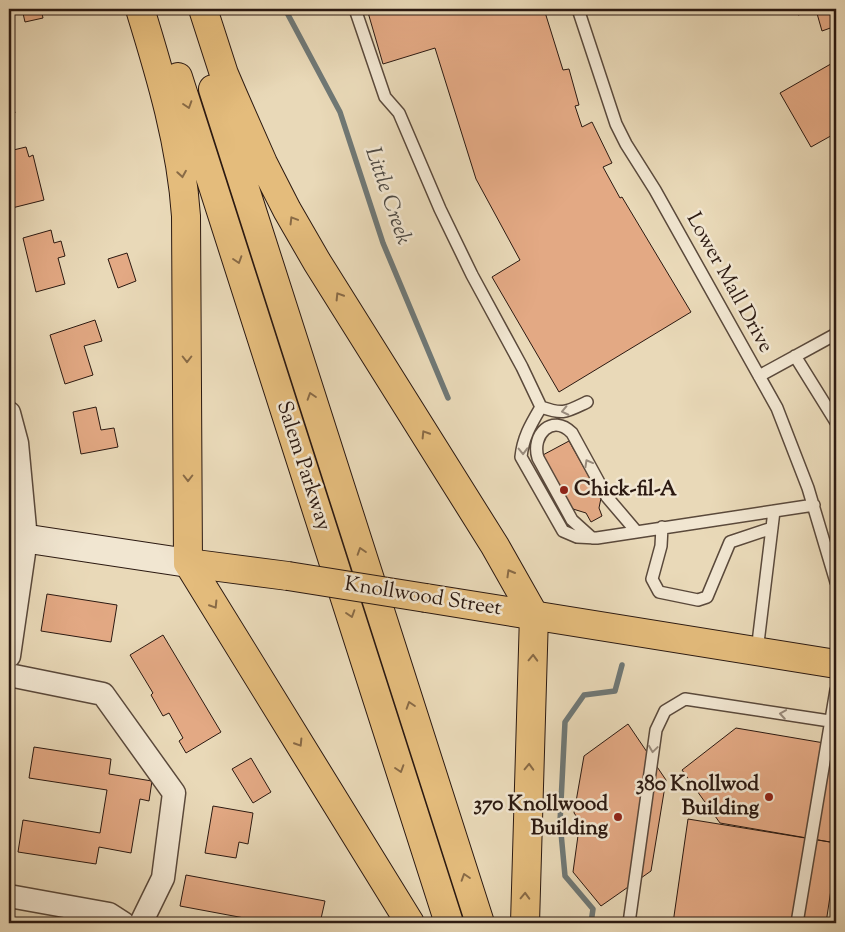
<svg xmlns="http://www.w3.org/2000/svg" width="845" height="932" font-family="'Sorts Mill Goudy',serif">
	<style>
		.lines { fill: none; stroke-linecap: round; stroke-linejoin: round }
		.stream { stroke: #6f7876; stroke-width: 5.5 }
		.building { fill: #e3a984; stroke: #2b1911 }
		.service-casing { stroke: #5a493b; stroke-width: 14 }
		.minor-casing { stroke: #5a493b; stroke-width: 25 }
		.secondary-casing { stroke: #2b1911; stroke-width: 30 }
		.primary-casing { stroke: #2b1911; stroke-width: 30 }
		.motorway-casing { stroke: #2b1911; stroke-width: 30 }
		.service { stroke: #f1e6d1; stroke-width: 11 }
		.minor { stroke: #f1e6d1; stroke-width: 22 }
		.secondary { stroke: #f1e6d1; stroke-width: 28 }
		.primary { stroke: #e4bc7c; stroke-width: 28 }
		.motorway { stroke: #e4bc7c; stroke-width: 28 }
		.primary-bridge-casing { stroke: #2b1911; stroke-width: 30; stroke-linecap: butt }
		.primary-bridge { stroke: #e4bc7c; stroke-width: 28 }
		.oneway { stroke: #886a46 }
		.oneway2 { stroke: #988a7b }
		.poi-dot { fill: #8f2418; stroke: #f1e6d1; stroke-width: 2 }
		.labels { text-anchor: middle; dominant-baseline: central; stroke-width: 5; stroke-linejoin: round; paint-order: stroke }
		.street-label { font-size: 21px; fill: #2b1911; stroke: #f1e6d1 }
		.poi-label { font-size: 21px; font-weight: bold; fill: #2b1911; stroke: #f1e6d1; text-anchor: end }
		.water-label { font-size: 22px; font-style: italic; fill: #4d4943; stroke: #f1e6d1 }
	</style>
	<rect width="100%" height="100%" fill="#e9d9b8"/>
	<filter id="stains"><feTurbulence type="fractalNoise" baseFrequency=".004" numOctaves="4"/><feColorMatrix values="0 0 0 0 .2 0 0 0 0 .09 0 0 0 0 .02 0 0 0 .5 -.17"/></filter>
	<radialGradient id="worn" r=".72"><stop offset=".6" stop-color="#630" stop-opacity="0"/><stop offset="1" stop-color="#630" stop-opacity=".3"/></radialGradient>
	<g class="lines">
		<path class="stream" d="M285 9 340 112 383 243 448 398
			M591 923 593 909 565 876 560 822 565 722 584 695 615 691 622 665"/>
	</g>
	<path class="building" d="M22 9H41L43 18 25 22Z
		M367 9H544L563 70 569 69 579 105 575 106 582 127 592 122 612 163 603 167 620 198 622 197 691 312 559 392 492 277 520 260 476 179 435 48 383 64Z
		M796 9H836V26L822 31 816 10 798 15Z
		M836 61V133L811 147 780 93Z
		M9 91 15 113 9 114Z
		M26 147 29 157 33 155 44 200 12 208 9 195V151Z
		M51 230 54 243 61 241 65 256 58 258 65 284 36 292 23 238Z
		M127 253 136 281 118 288 108 259Z
		M95 320 102 341 84 346 93 375 65 384 50 335Z
		M96 407 101 430 114 428 118 447 81 454 73 412Z
		M569 441 601 498 599 508 602 516 591 522 586 513 573 509 541 456Z
		M47 594 117 605 111 642 41 631Z
		M163 635 221 732 186 753 179 741 183 738 169 713 163 716 151 695 153 693 130 655Z
		M628 724 666 780 651 871 601 906 573 872 580 821 574 813 584 756Z
		M736 728 836 745V843L720 823 682 770Z
		M34 747 111 759 109 774 152 781 149 801 140 799 131 853 99 847 96 864 18 852 23 820 100 833 107 790 29 778Z
		M251 758 271 792 253 803 232 769Z
		M213 806 253 813 248 844 239 842 236 858 205 853Z
		M688 819 836 843V856L826 923H673Z
		M186 875 325 901 320 923H271L180 906Z"/>
	<g class="lines">
		<defs>
			<path id="service" d="M355 9 385 97 399 113 440 209 472 275 522 367 541 407C564 415 566 412 587 402
				M578 9 616 124 626 144 655 190 777 408 808 488 836 582
				M795 356 836 422
				M759 376 836 334
				M541 407C531 424 523 437 521 457L563 531 577 537 597 538 814 505
				M662 527 661 546 652 579 659 592 698 600 707 597 730 542 772 528
				M592 538 572 520 538 458C531 435 552 413 572 433L607 497 636 531
				M757 651 774 511
				M629 923 656 730 665 711 685 699 836 722
				M797 923 836 690"/>
			<path id="minor" d="M9 413 17 443 26 539 9 656
				M9 675 103 694 174 793 163 878 141 923
				M9 896 109 914 123 923"/>
			<path id="secondary" d="M9 536 188 563"/>
			<path id="primary" d="M188 563 288 576
				M426 598 836 664"/>
			<path id="motorway" d="M140 9C161 77 181 144 186 216L188 563 410 923
				M203 9 224 74 233 95 263 163 287 210 317 262 495 546 534 615 525 923
				M178 77 449 923
				M213 89 480 923"/>
		</defs>
		<use href="#service" class="service-casing"/>
		<use href="#minor" class="minor-casing"/>
		<use href="#secondary" class="secondary-casing"/>
		<use href="#primary" class="primary-casing"/>
		<use href="#motorway" class="motorway-casing"/>
		<use href="#service" class="service"/>
		<use href="#minor" class="minor"/>
		<use href="#secondary" class="secondary"/>
		<use href="#primary" class="primary"/>
		<use href="#motorway" class="motorway"/>
		<defs>
			<path id="primary-bridge" d="M288 576 426 598"/>
		</defs>
		<use href="#primary-bridge" class="primary-bridge-casing"/>
		<use href="#primary-bridge" class="primary-bridge"/>
	</g>
	<defs><path id="oneway-chevron" d="M-2-3.5L2.5 0L-2 3.5" fill="none" stroke-width="1.6" stroke-linecap="round" stroke-linejoin="round" transform="scale(1.25)"/></defs>
	<g class="oneway">
		<use href="#oneway-chevron" transform="translate(188 105) rotate(72)"/>
		<use href="#oneway-chevron" transform="translate(182 174) rotate(81)"/>
		<use href="#oneway-chevron" transform="translate(293 220) rotate(-121)"/>
		<use href="#oneway-chevron" transform="translate(238 260) rotate(72)"/>
		<use href="#oneway-chevron" transform="translate(339 296) rotate(-122)"/>
		<use href="#oneway-chevron" transform="translate(187 359) rotate(90)"/>
		<use href="#oneway-chevron" transform="translate(311 396) rotate(-108)"/>
		<use href="#oneway-chevron" transform="translate(425 434) rotate(-122)"/>
		<use href="#oneway-chevron" transform="translate(188 478) rotate(90)"/>
		<use href="#oneway-chevron" transform="translate(361 551) rotate(-108)"/>
		<use href="#oneway-chevron" transform="translate(510 573) rotate(-120)"/>
		<use href="#oneway-chevron" transform="translate(214 605) rotate(58)"/>
		<use href="#oneway-chevron" transform="translate(351 614) rotate(72)"/>
		<use href="#oneway-chevron" transform="translate(533 658) rotate(-88)"/>
		<use href="#oneway-chevron" transform="translate(410 705) rotate(-108)"/>
		<use href="#oneway-chevron" transform="translate(299 743) rotate(58)"/>
		<use href="#oneway-chevron" transform="translate(529 767) rotate(-88)"/>
		<use href="#oneway-chevron" transform="translate(400 769) rotate(72)"/>
		<use href="#oneway-chevron" transform="translate(465 877) rotate(-108)"/>
		<use href="#oneway-chevron" transform="translate(525 896) rotate(-88)"/>
	</g>
	<g class="oneway2">
		<use href="#oneway-chevron" transform="translate(565 411) rotate(168)"/>
		<use href="#oneway-chevron" transform="translate(523 451) rotate(89)"/>
		<use href="#oneway-chevron" transform="translate(588 463) rotate(-119)"/>
		<use href="#oneway-chevron" transform="translate(783 714) rotate(-171)"/>
		<use href="#oneway-chevron" transform="translate(653 749) rotate(98)"/>
	</g>
	<g class="poi-dot">
		<circle cx="564" cy="490" r="5"/>
		<circle cx="769" cy="797" r="5"/>
		<circle cx="618" cy="817" r="5"/>
	</g>
	<g class="labels">
		<g class="street-label">
			<text transform="translate(729 283) rotate(61)">Lower Mall Drive</text>
			<text transform="translate(303 466) rotate(72)">Salem Parkway</text>
			<text transform="translate(423 597) rotate(9)">Knollwood Street</text>
		</g>
		<g class="poi-label">
			<text x="574" y="490" text-anchor="start">Chick-fil-A</text>
			<text x="759" y="785">380 Knollwod<tspan x="759" dy="24">Building</tspan></text>
			<text x="608" y="805">370 Knollwood<tspan x="608" dy="24">Building</tspan></text>
		</g>
		<g class="water-label">
			<text transform="translate(387 196) rotate(71)">Little Creek</text>
		</g>
	</g>
	<rect width="845" height="932" fill="none" stroke="#e9d9b8" stroke-width="30"/>
	<rect x="10" y="10" width="825" height="912" fill="none" stroke="#2b1911" stroke-width="2.5"/>
	<rect x="15" y="15" width="815" height="902" fill="none" stroke="#2b1911"/>
	<rect width="100%" height="100%" filter="url(#stains)"/>
	<rect width="100%" height="100%" fill="url(#worn)"/>
</svg>
